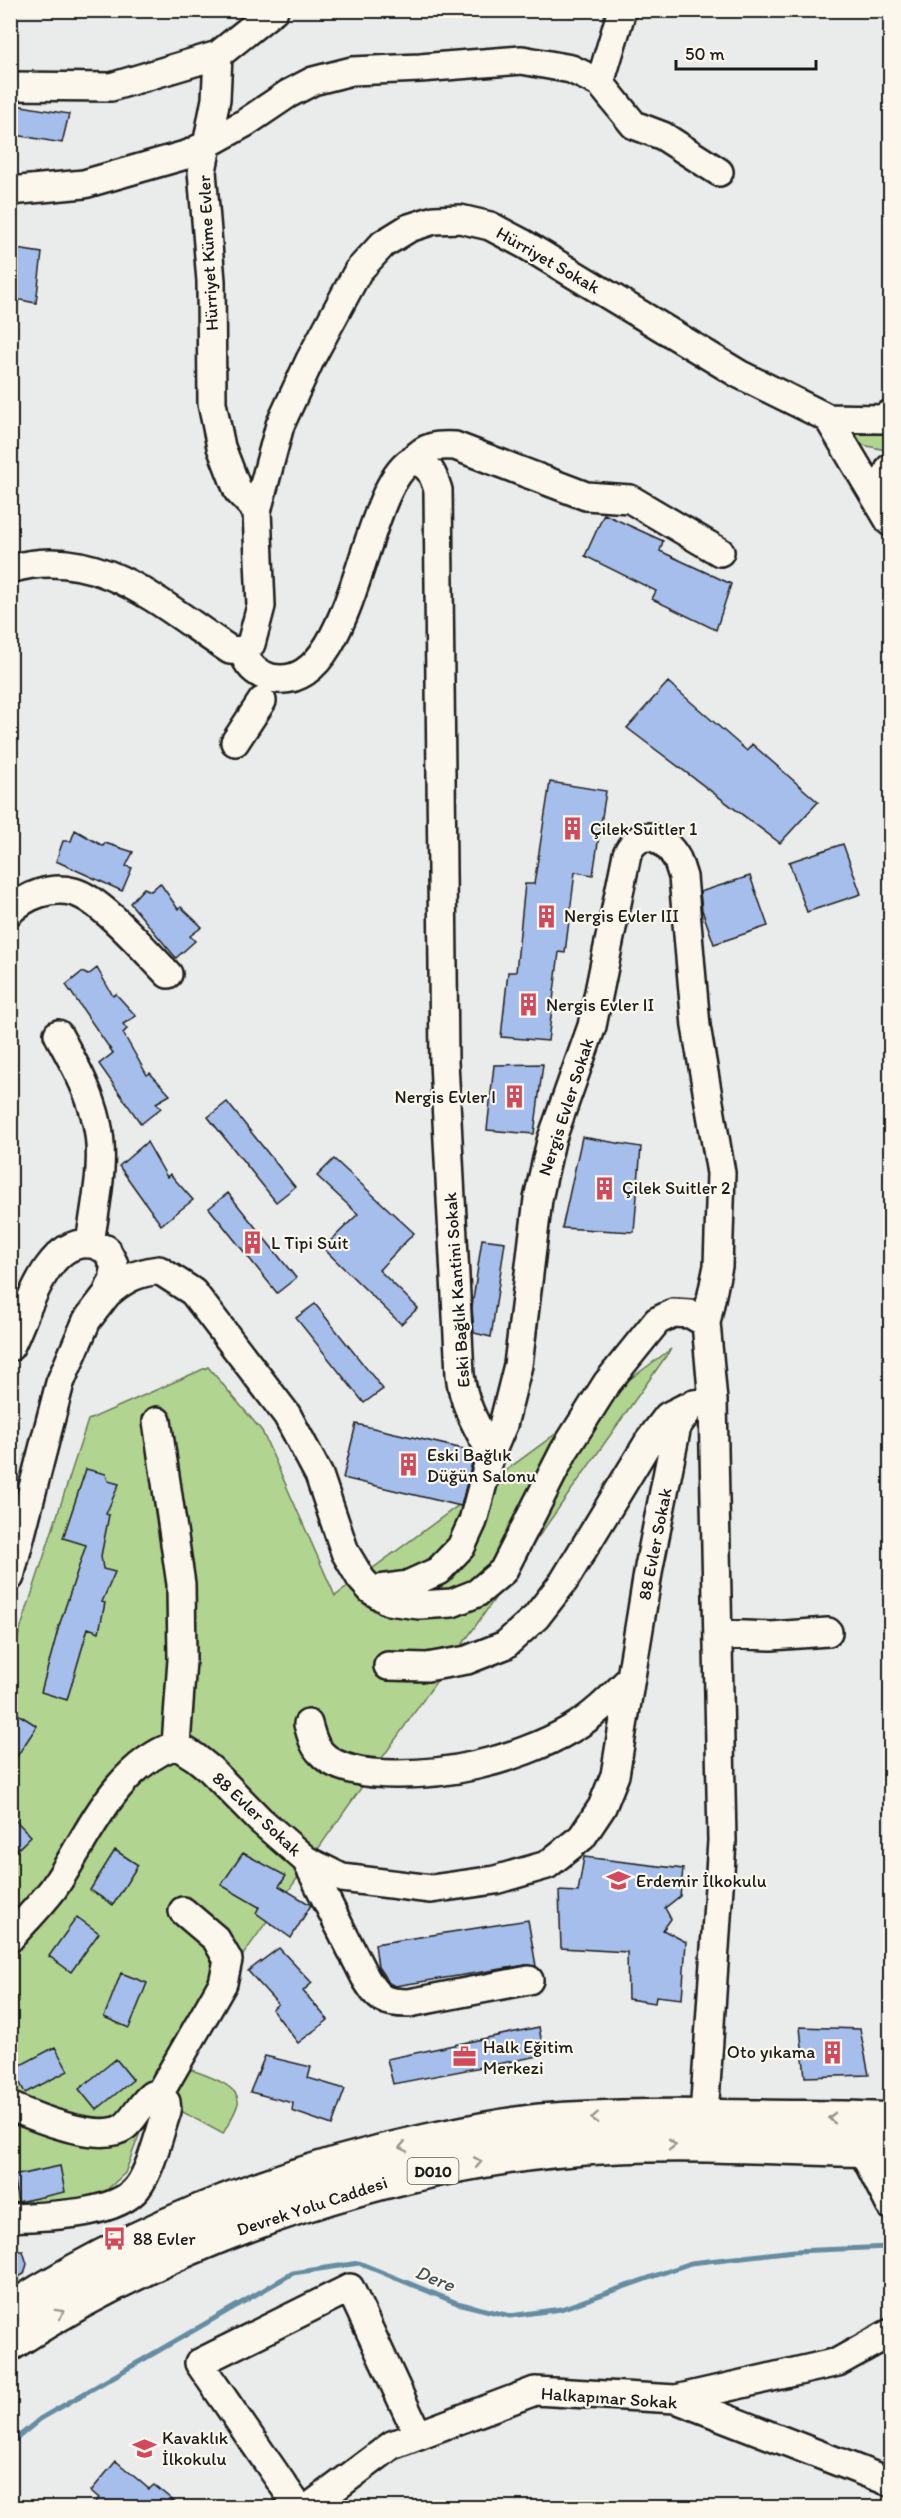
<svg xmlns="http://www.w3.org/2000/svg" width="901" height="2518" font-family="Itim,sans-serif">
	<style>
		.green { fill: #b1d590; stroke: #667856; stroke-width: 1.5 }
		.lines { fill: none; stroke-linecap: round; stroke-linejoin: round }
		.stream { stroke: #658ca0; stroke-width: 5 }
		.building { fill: #a5beeb; stroke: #1c1c1c; stroke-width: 1.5 }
		.minor-casing { stroke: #1c1c1c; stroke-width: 32 }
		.highway-casing { stroke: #1c1c1c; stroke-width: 38 }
		.minor { stroke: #fbf7ec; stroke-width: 27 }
		.highway { stroke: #fbf7ec; stroke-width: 33 }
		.oneway { stroke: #97948e }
		.labels { text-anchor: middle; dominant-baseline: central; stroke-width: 4.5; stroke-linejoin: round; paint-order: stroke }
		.shield { fill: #fbf7ec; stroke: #5f5e5a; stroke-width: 1.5 }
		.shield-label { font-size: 16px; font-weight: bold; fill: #1c1c1c }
		.street-label { font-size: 18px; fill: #1c1c1c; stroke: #fbf7ec }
		.poi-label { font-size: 18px; fill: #1c1c1c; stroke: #fbf7ec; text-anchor: start }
		.water-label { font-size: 20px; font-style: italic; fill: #41545e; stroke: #fbf7ec }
	</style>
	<rect width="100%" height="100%" fill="#eaecec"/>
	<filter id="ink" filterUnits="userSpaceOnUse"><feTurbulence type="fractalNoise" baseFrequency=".0167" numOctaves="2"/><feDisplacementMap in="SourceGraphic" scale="12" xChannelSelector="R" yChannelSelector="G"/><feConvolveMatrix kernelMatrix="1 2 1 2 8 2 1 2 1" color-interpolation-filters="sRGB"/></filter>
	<g filter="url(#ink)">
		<path class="green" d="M890 421V451L854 443 846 432Z
			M671 1349 164 2067 125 2173 85 2210 11 2216V1658L88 1420 208 1367 262 1431 335 1596Z
			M189 2069C202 2074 241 2085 238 2103 236 2113 227 2125 223 2134L170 2105Z"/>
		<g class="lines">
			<path class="stream" d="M10 2444 40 2419 293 2273 359 2263 457 2303 510 2316 561 2309 691 2263 794 2251 890 2247"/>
		</g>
		<path class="building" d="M10 104 69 114 62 143 10 134Z
			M10 248 42 253 36 303 10 298Z
			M604 514 663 541 660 551 731 584 716 630 652 599 656 591 585 556Z
			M668 682 747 751 752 744 818 802 780 843 627 728Z
			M550 782 606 791 593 875 575 872 565 953 559 952 548 1041 501 1037 508 972H516L525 884H534Z
			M75 830 103 846 105 843 133 852 126 866 132 868 122 891 56 861 63 841H71Z
			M843 844 861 894 807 912 789 862Z
			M750 876 768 926 714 944 702 910 700 892Z
			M160 883 178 909 181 907 202 927 190 936 195 941 176 958 130 903 144 888 151 891Z
			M97 968 113 996 116 994 136 1016 123 1024 127 1029 123 1033 147 1075 150 1073 170 1095 156 1103 161 1108 141 1124 99 1064 113 1053 66 985 82 972 88 975Z
			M543 1064 534 1134 487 1130 494 1065Z
			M227 1102 295 1187 276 1202 208 1117Z
			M582 1137 641 1147 634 1232 562 1228Z
			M147 1142 167 1177 170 1174 193 1200 161 1225 119 1166Z
			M334 1159 414 1233 379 1270 418 1308 401 1324 323 1248 358 1214 317 1176Z
			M228 1193 296 1278 277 1293 209 1208Z
			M482 1239 505 1242 491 1337 474 1333 472 1307Z
			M315 1304 383 1389 364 1403 296 1318Z
			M356 1424 472 1451 474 1455 461 1506 343 1478Z
			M86 1469 106 1474 108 1481 119 1484 106 1514 109 1515 101 1556 103 1569 115 1572 102 1602 105 1603 99 1632 88 1628 67 1700 41 1692 59 1626 86 1545 63 1538Z
			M10 1709 37 1726 10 1767Z
			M10 1815 31 1836 10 1857Z
			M115 1850 138 1865 113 1905 90 1890Z
			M243 1853 286 1876 279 1886 311 1905 291 1938 256 1913 259 1907 221 1885Z
			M584 1857 683 1869 680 1896 665 1908 671 1919 663 1930 686 1942 682 1999 656 1996 655 2003 628 1999 627 1952 561 1948 559 1891 578 1892Z
			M77 1917 99 1933 71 1972 49 1956Z
			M528 1920 536 1966 526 1965 395 1986 389 1983 378 1967 375 1944Z
			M279 1948 312 1983 303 1991 328 2020 298 2043 272 2009 278 2004 248 1971Z
			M121 1973 147 1983 129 2028 104 2017Z
			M539 2027 544 2055 393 2084 387 2059Z
			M800 2027 860 2029 869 2075 805 2077Z
			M55 2047 68 2071 25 2093 13 2069Z
			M265 2056 311 2067 308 2078 345 2089 332 2125 292 2111 293 2103 250 2092Z
			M116 2059 133 2080 96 2110 79 2089Z
			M60 2166 65 2192 18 2202 13 2176Z
			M10 2251H23L27 2264 24 2274 10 2282Z
			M116 2461 149 2489 154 2485 182 2508H90L99 2498 91 2491Z"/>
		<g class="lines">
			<defs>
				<path id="minor" d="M600 83 622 10
					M10 86 111 87 218 55
					M10 191 84 184 189 154 245 123 288 94 313 81 352 71 420 68 522 60 571 69 600 83 634 125 663 136 719 172
					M828 418 890 522
					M413 460C425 446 436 445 455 446L586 496 630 499 720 552
					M881 506 887 475 890 468
					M257 511 238 491 221 447 212 403 211 281 202 171 216 99 218 55 274 10
					M10 569C98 543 162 606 230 650L243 651 251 644 261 606 257 511 280 425 310 360 358 271 383 244 409 228 434 220 460 219 490 226 524 244 739 374 828 418 882 419 890 414
					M243 651C247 665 256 674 271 678 356 696 361 486 413 460 430 465 433 474 438 490L444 1062 460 1374C463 1404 477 1427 491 1453
					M235 742 262 701
					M10 911C27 895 51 886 74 892 101 899 147 953 168 974
					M58 1034C73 1062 90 1091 97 1123 106 1162 95 1205 90 1244
					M107 1294C124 1279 136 1273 159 1270L193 1292 287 1415 319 1475 345 1552 361 1579 371 1590 388 1601 419 1605 452 1603 477 1593 503 1571 564 1451 607 1383 657 1321 673 1313 690 1314 706 1323
					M10 1347C26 1317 45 1238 90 1244 95 1244 102 1248 107 1250
					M157 1421 181 1584 182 1660 176 1745
					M10 1577 60 1383 87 1320 107 1294 114 1278V1264L106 1249
					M371 1590 407 1585 438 1571 461 1547 473 1521 491 1453 503 1425 518 1365 538 1199 551 1141 592 1026 627 854C640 826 664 836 677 859 679 864 681 871 683 877L696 1026 721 1173 718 1266 706 1323 713 1401 722 1841 704 2116
					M719 1634 771 1636 828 1632
					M388 1666 427 1667 467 1660 505 1645 536 1617 564 1581 649 1441 668 1416 684 1408
					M308 1724C311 1734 313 1745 321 1753 348 1784 439 1774 477 1765 508 1758 544 1745 571 1729 594 1716 612 1697 631 1678
					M306 1860 365 1977C378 1999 383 2003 409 2003L529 1980
					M10 1938C24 1922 40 1906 53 1889 88 1838 113 1767 176 1745L195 1757 210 1769 260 1820 306 1860 342 1878 431 1889 495 1880 547 1865 582 1837 602 1807 615 1775 649 1567 677 1426 693 1404 713 1401
					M158 2096 223 1983 228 1960 216 1939 183 1911
					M10 2106C34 2117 100 2144 124 2127 135 2119 140 2104 152 2095L158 2096
					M862 2150 890 2205
					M10 2218C44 2216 115 2216 137 2188 151 2170 159 2134 167 2111L166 2102 158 2096
					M676 2399 838 2362 890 2333
					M299 2508 199 2363 350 2288 418 2435
					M308 2508 392 2445 535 2391 676 2399 890 2482"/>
				<path id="highway" d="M10 2310C137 2228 279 2173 427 2141 464 2133 502 2125 540 2121 614 2115 688 2116 761 2117 804 2118 848 2117 890 2120
					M10 2344C184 2231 411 2155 618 2146 709 2142 800 2149 890 2150"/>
			</defs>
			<use href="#minor" class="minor-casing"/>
			<use href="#highway" class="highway-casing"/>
			<use href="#minor" class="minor"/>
			<use href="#highway" class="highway"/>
		</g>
		<defs><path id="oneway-chevron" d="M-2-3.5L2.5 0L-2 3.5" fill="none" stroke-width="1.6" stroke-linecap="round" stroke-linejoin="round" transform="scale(1.5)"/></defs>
		<g class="oneway">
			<use href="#oneway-chevron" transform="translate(595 2118) rotate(177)"/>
			<use href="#oneway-chevron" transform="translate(832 2118) rotate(-179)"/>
			<use href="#oneway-chevron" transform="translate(672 2145)"/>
			<use href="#oneway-chevron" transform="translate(403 2147) rotate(168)"/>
			<use href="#oneway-chevron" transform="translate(478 2162) rotate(-11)"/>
			<use href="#oneway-chevron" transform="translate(60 2313) rotate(-29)"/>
		</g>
	</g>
	<defs>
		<symbol id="building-bare" viewBox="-9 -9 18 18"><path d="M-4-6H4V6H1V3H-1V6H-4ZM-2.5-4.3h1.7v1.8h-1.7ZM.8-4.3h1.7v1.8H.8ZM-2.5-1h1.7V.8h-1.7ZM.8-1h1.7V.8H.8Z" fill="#d1495b" stroke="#fbf7ec" stroke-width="2.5" paint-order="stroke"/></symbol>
		<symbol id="school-bare" viewBox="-9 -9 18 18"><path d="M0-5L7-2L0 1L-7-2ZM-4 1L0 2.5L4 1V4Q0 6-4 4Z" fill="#d1495b" stroke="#fbf7ec" stroke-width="2.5" paint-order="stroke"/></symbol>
		<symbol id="office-bare" viewBox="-9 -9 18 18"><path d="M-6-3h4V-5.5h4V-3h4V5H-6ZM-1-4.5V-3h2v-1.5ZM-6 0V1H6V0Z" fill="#d1495b" stroke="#fbf7ec" stroke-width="2.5" paint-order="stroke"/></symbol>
		<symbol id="bus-bare" viewBox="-9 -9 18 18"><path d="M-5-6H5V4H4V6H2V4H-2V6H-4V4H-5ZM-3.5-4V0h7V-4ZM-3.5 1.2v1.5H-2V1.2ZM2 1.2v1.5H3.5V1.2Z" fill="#d1495b" stroke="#fbf7ec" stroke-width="2.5" paint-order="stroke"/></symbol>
	</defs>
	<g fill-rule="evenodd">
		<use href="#building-bare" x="556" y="812" width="33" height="33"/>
		<use href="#building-bare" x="530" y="900" width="33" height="33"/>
		<use href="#building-bare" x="512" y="988" width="33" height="33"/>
		<use href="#building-bare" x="498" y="1080" width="33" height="33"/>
		<use href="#building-bare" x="588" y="1172" width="33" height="33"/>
		<use href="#building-bare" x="236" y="1226" width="33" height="33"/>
		<use href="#building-bare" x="392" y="1448" width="33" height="33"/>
		<use href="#school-bare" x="602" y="1864" width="33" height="33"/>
		<use href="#building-bare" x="816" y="2036" width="33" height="33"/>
		<use href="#office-bare" x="448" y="2040" width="33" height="33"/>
		<use href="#bus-bare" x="98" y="2222" width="33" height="33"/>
		<use href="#school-bare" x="128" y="2432" width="33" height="33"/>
	</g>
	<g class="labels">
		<rect class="shield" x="407.5" y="2158" width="51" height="26" rx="4.5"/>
		<g class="shield-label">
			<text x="433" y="2171">D010</text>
		</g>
		<g class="street-label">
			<text transform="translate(208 253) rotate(-93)">Hürriyet Küme Evler</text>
			<text transform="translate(548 260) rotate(30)">Hürriyet Sokak</text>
			<text transform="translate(566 1107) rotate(-72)">Nergis Evler Sokak</text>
			<text transform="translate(457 1290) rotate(-94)">Eski Bağlık Kantini Sokak</text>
			<text transform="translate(655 1544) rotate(-79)">88 Evler Sokak</text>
			<text transform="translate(257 1814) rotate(43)">88 Evler Sokak</text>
			<text transform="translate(312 2206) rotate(-18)">Devrek Yolu Caddesi</text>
			<text transform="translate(609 2398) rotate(4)">Halkapınar Sokak</text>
		</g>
		<g class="poi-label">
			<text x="590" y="829">Çilek Suitler 1</text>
			<text x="564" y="916">Nergis Evler III</text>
			<text x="546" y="1005">Nergis Evler II</text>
			<text x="496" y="1097" text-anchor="end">Nergis Evler I</text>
			<text x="622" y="1188">Çilek Suitler 2</text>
			<text x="271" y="1243">L Tipi Suit</text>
			<text x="427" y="1455">Eski Bağlık<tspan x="427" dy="21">Düğün Salonu</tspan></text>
			<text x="636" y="1881">Erdemir İlkokulu</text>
			<text x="483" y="2047">Halk Eğitim<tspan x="483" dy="21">Merkezi</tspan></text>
			<text x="815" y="2052" text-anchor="end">Oto yıkama</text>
			<text x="133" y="2239">88 Evler</text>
			<text x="162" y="2438">Kavaklık<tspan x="162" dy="21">İlkokulu</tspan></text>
		</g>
		<g class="water-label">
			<text transform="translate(435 2278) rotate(22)">Dere</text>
		</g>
	</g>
	<rect width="901" height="2518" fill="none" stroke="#fbf7ec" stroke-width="36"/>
	<rect x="18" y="18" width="865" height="2482" fill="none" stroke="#1c1c1c" stroke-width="2" filter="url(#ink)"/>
	<path d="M676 60v9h140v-9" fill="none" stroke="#1c1c1c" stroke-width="3"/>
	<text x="685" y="60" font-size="18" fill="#1c1c1c" stroke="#fbf7ec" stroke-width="4.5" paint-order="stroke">50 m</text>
</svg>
